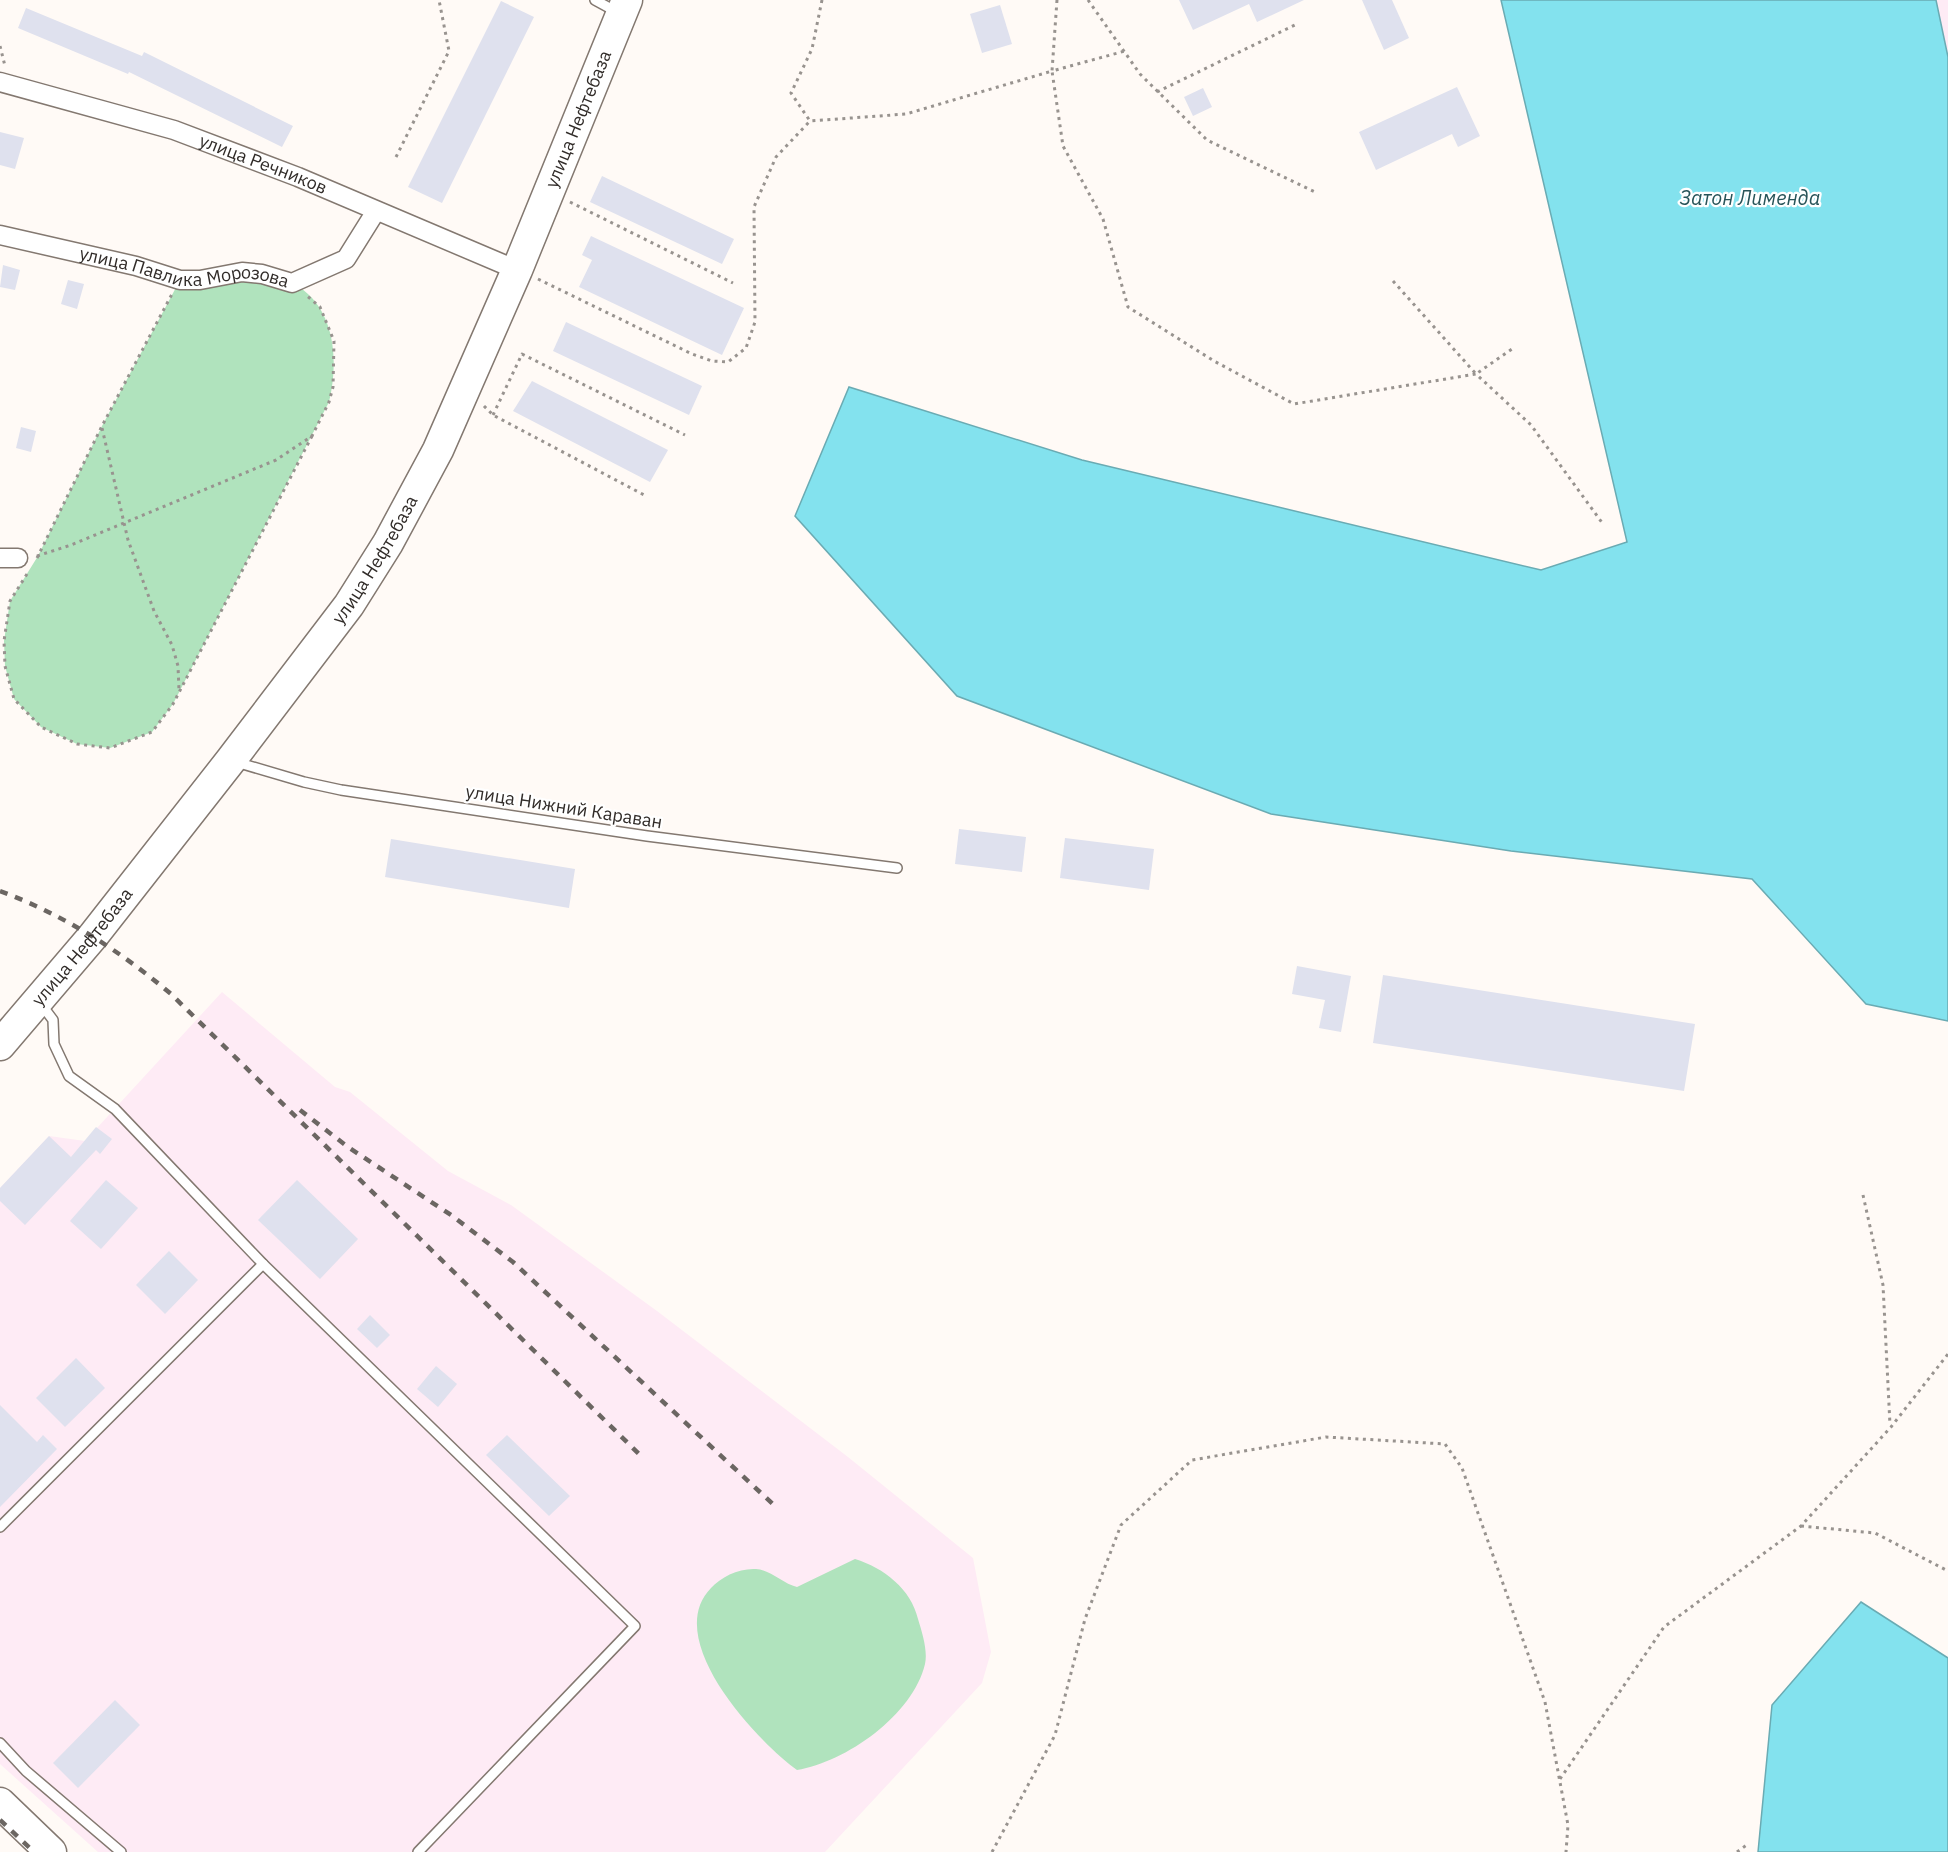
<svg xmlns="http://www.w3.org/2000/svg" width="1948" height="1852" font-family="'IBM Plex Sans',sans-serif">
	<rect width="100%" height="100%" fill="#fffaf6"/>
	<g fill="#feebf5">
		<polygon points="1936,0 1948,0 1948,57"/>
		<polygon points="222,992 335,1087 350,1092 448,1171 511,1205 657,1311 848,1457 973,1558 991,1652 982,1683 825,1852 98,1852 0,1764 0,1188 49,1136 85,1141"/>
	</g>
	<g fill="#b0e3bd">
		<path d="M242,272C257,275 279,276 292,283C336,305 339,361 329,402L173,704L152,732L110,748L77,744L41,727L14,699L5,666L4,641L10,601L38,556L102,426L180,280Z"/>
		<path d="M855,1559C884,1568 911,1589 918,1619C922,1632 928,1651 925,1664C913,1715 846,1762 797,1770C757,1741 661,1639 711,1588C721,1577 739,1568 756,1569C771,1570 783,1584 797,1587Z"/>
	</g>
	<g fill="#83e2ee" stroke="#6aabb3" stroke-width="1.5">
		<polygon points="1501,0 1936,0 1948,57 1948,1021 1866,1004 1752,879 1511,851 1271,814 957,696 795,516 849,387 1082,460 1541,570 1627,542"/>
		<polygon points="1861,1602 1948,1658 1948,1852 1758,1852 1772,1705"/>
	</g>
	<g fill="#dfe1ee">
		<polygon points="1179,0 1304,0 1257,22 1249,4 1193,30"/>
		<polygon points="1362,0 1392,0 1409,38 1384,50"/>
		<polygon points="501,1 534,17 442,203 408,187"/>
		<polygon points="1000,5 1012,44 982,53 970,14"/>
		<polygon points="26,8 142,56 144,52 293,126 282,147 129,72 128,74 18,28"/>
		<polygon points="1457,87 1480,136 1458,147 1452,134 1376,170 1359,132"/>
		<polygon points="1203,88 1212,107 1193,116 1184,97"/>
		<polygon points="0,132 24,138 15,169 0,165"/>
		<polygon points="602,176 734,239 722,264 590,202"/>
		<polygon points="591,236 744,308 722,355 579,287 592,260 582,255"/>
		<polygon points="3,265 20,270 15,290 0,287"/>
		<polygon points="68,280 84,284 77,309 61,304"/>
		<polygon points="566,322 702,386 689,415 553,351"/>
		<polygon points="532,381 668,450 650,482 513,411"/>
		<polygon points="21,427 36,431 31,452 16,448"/>
		<polygon points="959,829 1026,837 1022,872 955,864"/>
		<polygon points="1065,838 1154,849 1149,890 1060,878"/>
		<polygon points="391,839 575,869 569,908 385,877"/>
		<polygon points="1297,966 1351,976 1341,1032 1319,1028 1325,1000 1292,994"/>
		<polygon points="1383,975 1695,1024 1684,1091 1373,1043"/>
		<polygon points="96,1127 112,1139 100,1154 96,1150 25,1225 0,1201 0,1188 49,1136 71,1157"/>
		<polygon points="106,1180 138,1208 101,1249 70,1221"/>
		<polygon points="297,1180 358,1239 320,1279 258,1220"/>
		<polygon points="169,1251 198,1280 165,1314 136,1285"/>
		<polygon points="370,1315 390,1335 377,1348 357,1329"/>
		<polygon points="76,1358 105,1388 65,1427 36,1398"/>
		<polygon points="436,1366 457,1384 438,1407 417,1389"/>
		<polygon points="0,1405 37,1442 43,1435 57,1449 0,1507"/>
		<polygon points="507,1435 570,1496 549,1516 486,1455"/>
		<polygon points="115,1700 140,1725 78,1788 53,1763"/>
	</g>
	<g fill="none" stroke-linecap="round" stroke-linejoin="round">
		<defs>
			<g id="service">
				<polyline points="595,0 617,12"/>
				<polyline points="236,762 304,782 341,790 647,836 897,868"/>
				<polyline points="41,1004 53,1020 54,1044 69,1076 115,1109 263,1264 635,1626 418,1852"/>
				<polyline points="0,1527 263,1264"/>
				<polyline points="0,1743 26,1771 121,1852"/>
			</g>
			<g id="minor">
				<path id="s1" d="M0,82L174,130L298,177L517,270"/>
				<path id="s2" d="M0,235L136,266L180,280H200L242,272L262,274L292,283L346,259L376,211"/>
				<polyline points="0,558 18,558"/>
			</g>
			<g id="primary">
				<path id="s3" d="M0,1045L93,936L231,760L349,605L388,543L438,450L517,270L627,0"/>
				<polyline points="0,1803 51,1852"/>
			</g>
		</defs>
		<use href="#service" stroke="#837870" stroke-width="12"/>
		<use href="#minor" stroke="#837870" stroke-width="21"/>
		<use href="#primary" stroke="#837870" stroke-width="33"/>
		<g stroke="#98938f" stroke-width="3" stroke-dasharray="3 4.5" stroke-linecap="butt">
			<polyline points="822,0 812,49 791,93 810,121 906,114 1052,71 1063,146 1103,219 1128,307 1214,361 1294,404 1476,374 1531,425 1603,524"/>
			<polyline points="1057,0 1052,71 1125,51"/>
			<polyline points="1088,0 1140,74 1207,140 1317,193"/>
			<polyline points="0,46 5,66"/>
			<polyline points="1157,92 1297,24"/>
			<polyline points="396,157 449,51 439,0"/>
			<polyline points="570,202 733,283"/>
			<polyline points="538,279 692,354 712,361 728,362 746,348 755,322 754,207 776,157 810,121"/>
			<polyline points="1393,281 1476,374 1512,349"/>
			<polyline points="484,406 493,415 646,496"/>
			<polyline points="493,415 522,354 685,435"/>
			<polyline points="102,428 128,540 154,611 172,645 178,666 179,690"/>
			<polyline points="37,556 71,545 276,460 312,436 329,402 333,387 334,341 320,307 306,295"/>
			<polyline points="37,558 102,426 172,294"/>
			<polyline points="27,574 10,601 4,641 5,666 14,699 41,727 77,744 110,748 152,732 173,704 312,436"/>
			<polyline points="1863,1195 1883,1285 1890,1425"/>
			<polyline points="1801,1526 1875,1533 1948,1571"/>
			<polyline points="1560,1779 1664,1627 1801,1526 1891,1427 1948,1354"/>
			<polyline points="992,1852 1055,1735 1085,1619 1121,1525 1192,1460 1326,1437 1445,1444 1462,1468 1545,1702 1568,1825 1566,1852"/>
			<polyline points="1737,1852 1748,1844"/>
		</g>
		<use href="#service" stroke="#fff" stroke-width="9"/>
		<use href="#minor" stroke="#fff" stroke-width="18"/>
		<use href="#primary" stroke="#fff" stroke-width="30"/>
		<g stroke="#6b6662" stroke-width="4.5" stroke-dasharray="8 8" stroke-linecap="butt">
			<path d="M0,891C64,915 119,950 171,994L639,1454"/>
			<polyline points="300,1110 348,1147 451,1215 513,1262 776,1507"/>
			<polyline points="0,1820 34,1852"/>
		</g>
	</g>
	<g text-anchor="middle" stroke-width="4.5" stroke-linejoin="round" paint-order="stroke">
		<g font-size="18" fill="#312c29" stroke="#fff">
			<text dy="6" stroke="none"><textPath href="#s3" startOffset="1100">улица Нефтебаза</textPath></text>
			<text dy="6" stroke="none"><textPath href="#s1" startOffset="276">улица Речников</textPath></text>
			<text dy="6" stroke="none"><textPath href="#s2" startOffset="189">улица Павлика Морозова</textPath></text>
			<text dy="6" stroke="none"><textPath href="#s3" startOffset="614">улица Нефтебаза</textPath></text>
			<text transform="translate(564 807) rotate(9)" y="6">улица Нижний Караван</text>
			<text dy="6" stroke="none"><textPath href="#s3" startOffset="128">улица Нефтебаза</textPath></text>
		</g>
		<g font-size="20" font-style="italic" fill="#285459" stroke="#fff">
			<text x="1750" y="205">Затон Лименда</text>
		</g>
	</g>
</svg>
